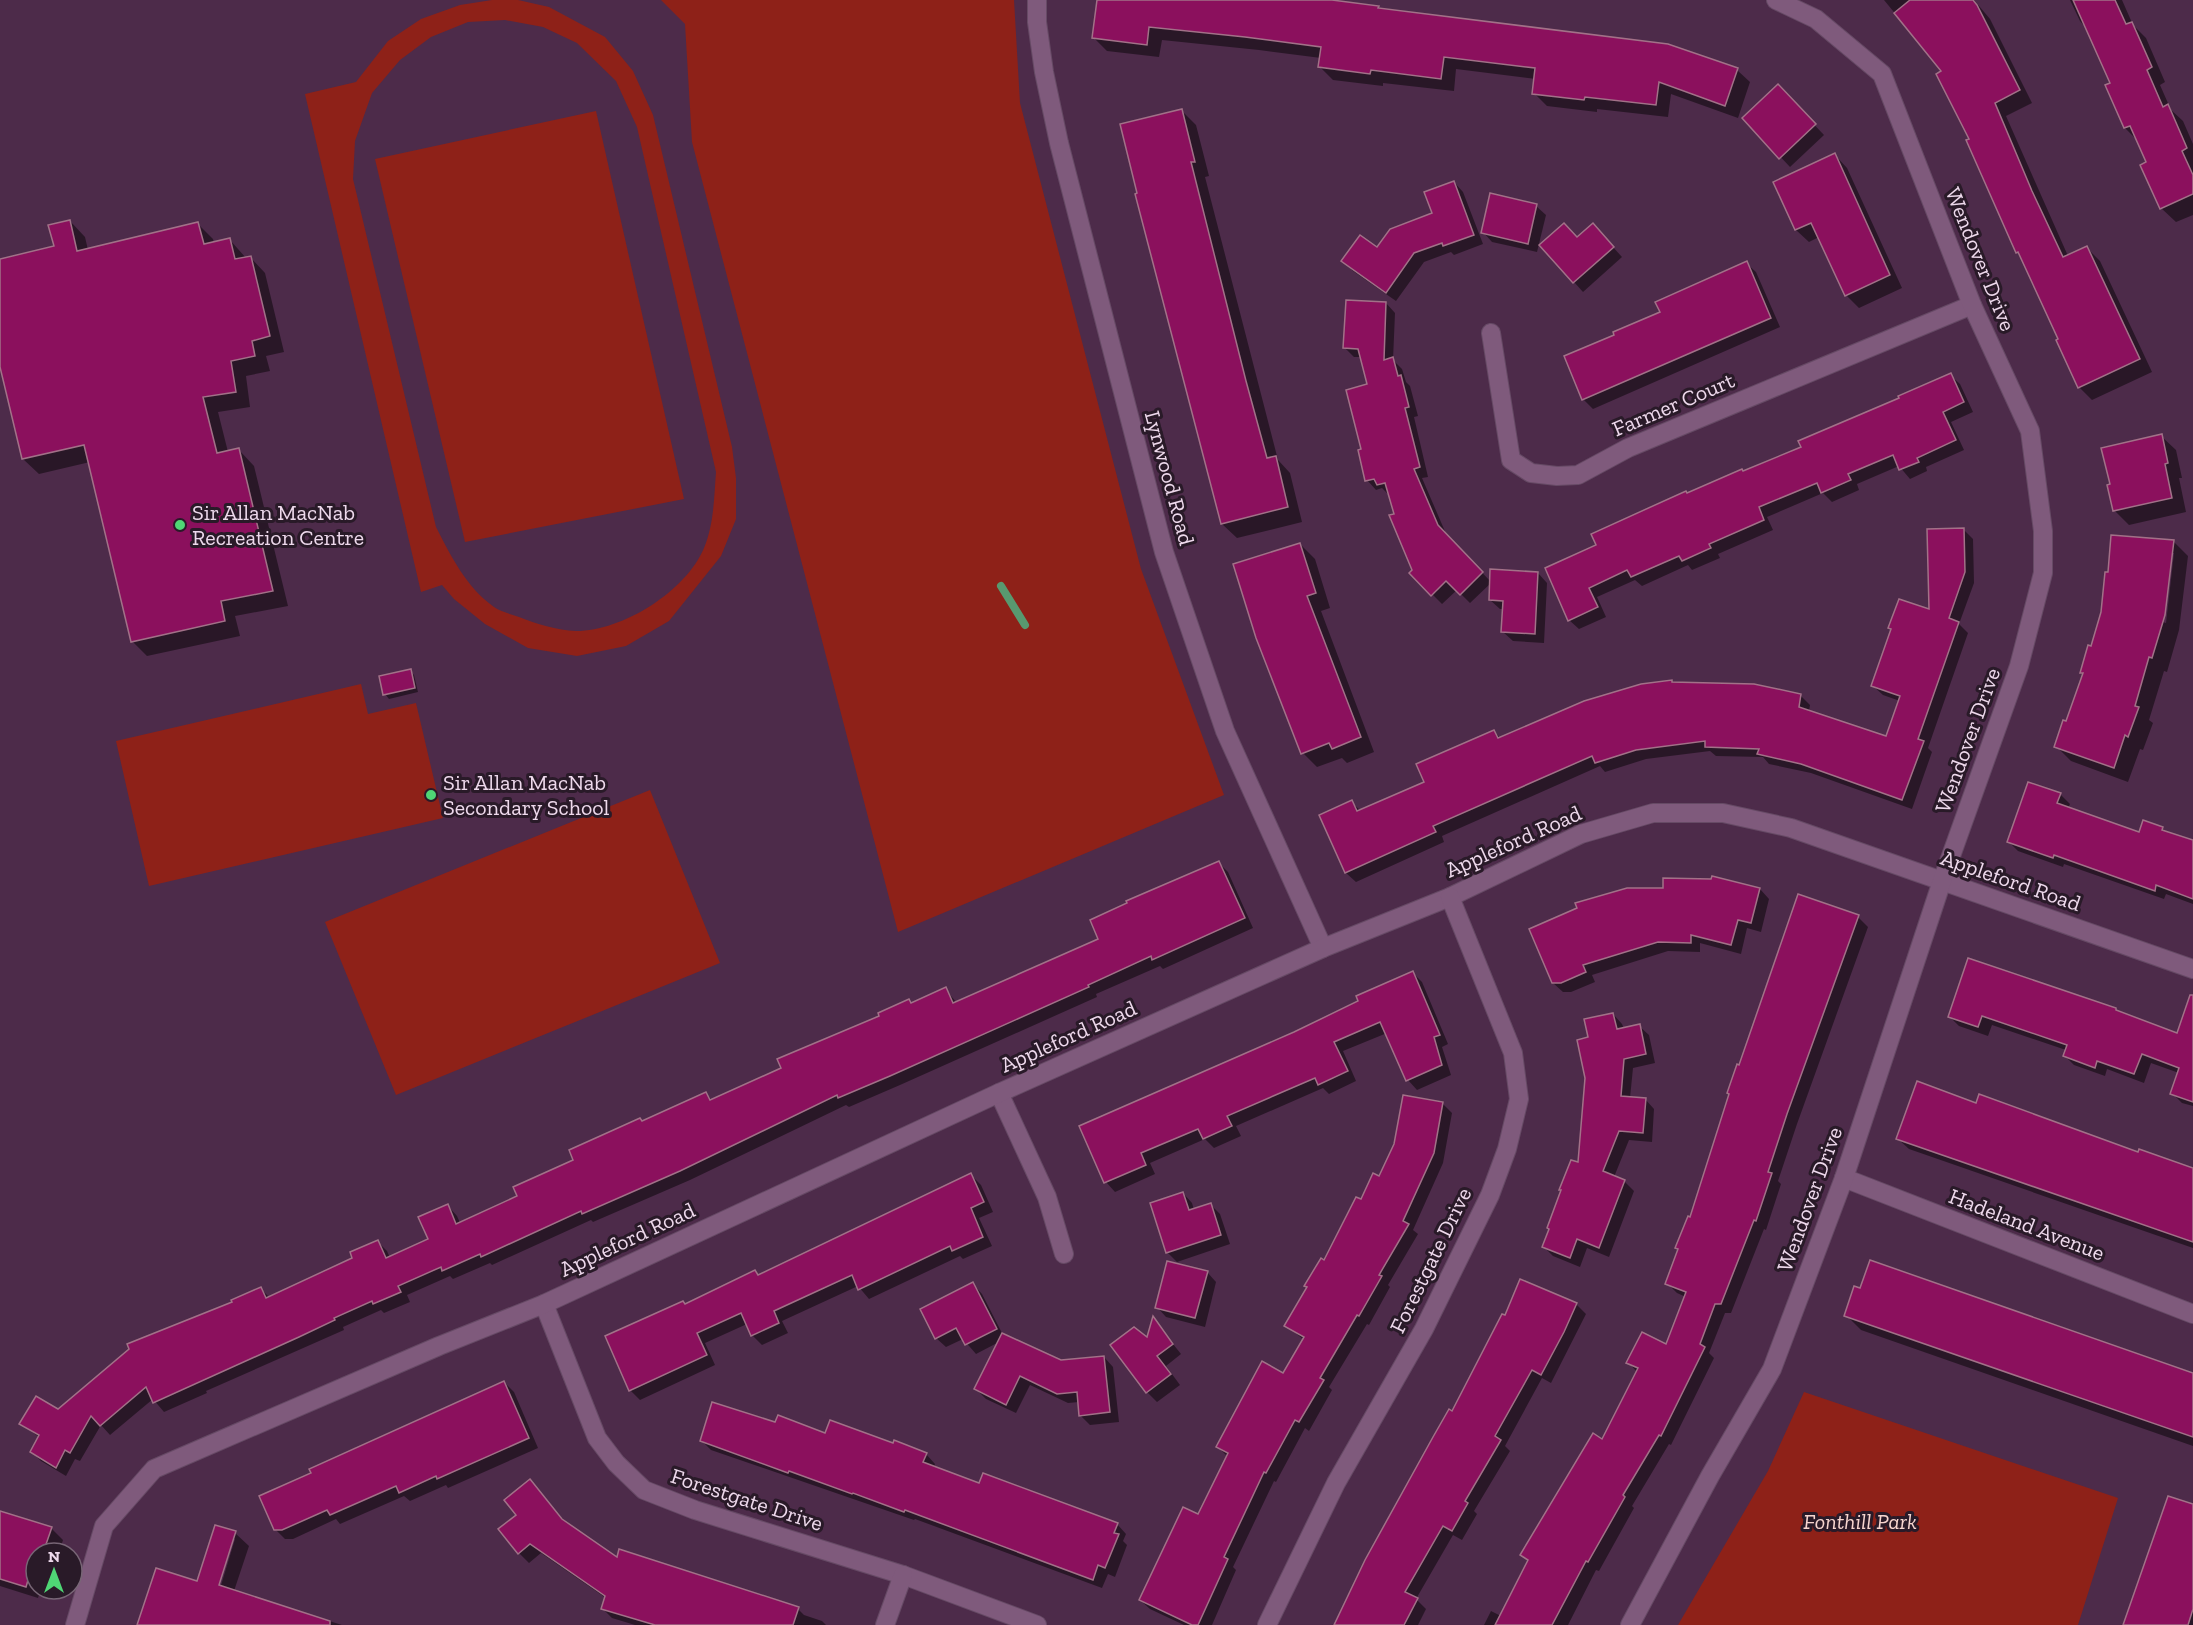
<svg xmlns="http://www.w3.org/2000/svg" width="2193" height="1625" font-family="'Zilla Slab',serif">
	<rect width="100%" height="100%" fill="#4d2b4a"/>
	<g fill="#8e2118" fill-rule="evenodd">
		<path d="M492,0H518L549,7L605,37L633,71L653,115L732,447L736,478V519L721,556L669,621L626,646L577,656L528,648L485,624L454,599L442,585L421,592L305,94L356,82L388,41L421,19L460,5ZM505,20L543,27L577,43L616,81L637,127L716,472C714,498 714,524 704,548C686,591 623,631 576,631C557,630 536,624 519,617C511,614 501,612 494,607C466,587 451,556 436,527L353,179L355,141L372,93L400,60L431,37L468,22Z"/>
		<polygon points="661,0 1014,0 1020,103 1141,569 1224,795 898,932 692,142 685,24"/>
		<polygon points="596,111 684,499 465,542 375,159"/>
		<polygon points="361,684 368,714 416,703 443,818 149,886 116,741"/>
		<polygon points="650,790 720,963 396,1095 325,922"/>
		<polygon points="1804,1392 2118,1498 2078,1625 1678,1625 1768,1471"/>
	</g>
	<g fill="#0007" fill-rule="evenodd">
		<polygon points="1098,0 1325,0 1378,7 1381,10 1667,45 1737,70 1750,82 1738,118 1671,94 1668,117 1597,109 1597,112 1547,106 1534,93 1536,79 1456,69 1454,91 1383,83 1383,86 1333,80 1320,67 1321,58 1259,50 1162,40 1159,57 1107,51 1094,38"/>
		<polygon points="1884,0 1974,0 1990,19 2032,103 2006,116 2068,256 2087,248 2100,261 2152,372 2092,400 2079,387 2060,340 2022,256 2017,252 1943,72"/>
		<polygon points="2070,0 2122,0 2133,25 2146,38 2165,82 2160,85 2171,110 2183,121 2193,144 2193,215 2176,222 2161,208 2148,163 2137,140 2125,128 2112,83 2087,29 2080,21"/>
		<polygon points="1787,96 1824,135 1790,167 1744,118"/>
		<polygon points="1181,110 1196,125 1209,176 1205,177 1278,460 1290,473 1302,522 1237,538 1222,524"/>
		<polygon points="1835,155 1847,168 1902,288 1859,308 1846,295 1819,237 1809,242 1796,230 1775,182"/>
		<polygon points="1454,182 1463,192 1483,244 1454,255 1451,252 1424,262 1396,301 1353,271 1343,261 1377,250 1434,214"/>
		<polygon points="1536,206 1546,215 1537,252 1492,242 1483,232"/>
		<polygon points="70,221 85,237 88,250 198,224 213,239 214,244 230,240 246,258 250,257 265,273 284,352 266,356 270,371 246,376 250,407 218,412 228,452 239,450 254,466 288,606 235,616 240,636 147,656 132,641 90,462 39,474 23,459 0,360 0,260 55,247"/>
		<polygon points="1602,235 1622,257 1583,292 1574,282 1578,239"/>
		<polygon points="1746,263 1756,272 1780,327 1593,409 1584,400 1566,357 1616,336 1662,313"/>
		<polygon points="1386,303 1395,313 1393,360 1402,369 1406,382 1410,386 1418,416 1414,417 1428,477 1422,478 1447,536 1491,582 1538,573 1547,583 1544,643 1513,641 1503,632 1504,609 1500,609 1490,600 1491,583 1470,603 1457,590 1442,604 1411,573 1414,570 1390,493 1388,494 1382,488 1376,490 1367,480 1363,451 1369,385 1362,357 1354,357 1345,348"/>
		<polygon points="1950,375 1960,384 1973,412 1951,422 1964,450 1926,467 1927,471 1910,479 1899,466 1857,484 1859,490 1832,502 1823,493 1767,517 1773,530 1718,554 1720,558 1692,570 1688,565 1642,586 1635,580 1597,597 1606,617 1579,629 1569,620 1598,546 1687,494 1803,448"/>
		<polygon points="2161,436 2176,450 2182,478 2179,478 2186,512 2129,525 2114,510"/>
		<polygon points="1963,529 1973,539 1974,583 1959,624 1968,633 1928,748 1932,752 1912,809 1811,773 1769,764 1763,757 1716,756 1710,751 1646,759 1605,772 1600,766 1442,836 1444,842 1356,882 1346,873 1321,815 1351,802 1361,811 1426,783 1494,731 1501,739 1800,695 1810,705 1809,711 1887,738 1900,701 1883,695 1873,686 1930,612"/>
		<path d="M2173,541L2188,556L2179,630L2167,672L2164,671L2149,720L2153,723L2143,750L2140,749L2128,782L2071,761L2056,746L2067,723L2084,674L2082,672L2092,648ZM2171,553H2174L2166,623L2163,622Z"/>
		<polygon points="1300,544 1315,559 1330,608 1321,611 1374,752 1347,763 1342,758 1317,767 1303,753"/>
		<polygon points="410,671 414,675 418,692 389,699 385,694"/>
		<polygon points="2060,794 2070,804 2068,808 2140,834 2162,828 2166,833 2193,842 2193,904 2166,894 2164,899 2064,864 2063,867 2018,851 2009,842"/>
		<polygon points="1219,863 1228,872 1253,928 1163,969 1160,966 1096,994 1097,997 900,1085 849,1107 846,1105 690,1180 593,1222 591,1220 492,1265 490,1263 453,1279 450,1276 407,1295 410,1302 384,1313 381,1310 343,1327 344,1330 206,1391 207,1393 164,1412 153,1399 110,1435 101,1425 80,1461 75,1459 66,1476 41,1461 32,1452 40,1438 21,1423 58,1411 234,1303 261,1289 270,1298 354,1259 378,1242 387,1251 390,1258 430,1240 448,1206 457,1216 460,1223 519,1196 642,1122 706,1094 712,1100 783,1069 909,1000 912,1004 945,989 957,1003 1100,940"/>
		<polygon points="1760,889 1769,899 1761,932 1747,928 1741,954 1700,943 1700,952 1668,951 1592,975 1595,982 1571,992 1563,992 1553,983 1664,890"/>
		<polygon points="1858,917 1868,927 1797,1124 1778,1181 1781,1184 1766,1230 1764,1229 1731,1313 1725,1313 1709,1353 1714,1358 1671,1445 1669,1444 1632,1506 1634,1508 1599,1571 1596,1570 1568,1625 1484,1625 1491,1611 1501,1616 1529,1562 1522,1555 1603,1441 1637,1372 1628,1362 1667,1346 1686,1297 1677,1293 1667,1283 1691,1219 1740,1067"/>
		<polygon points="1413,973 1422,982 1448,1044 1442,1047 1451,1075 1417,1090 1408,1080 1387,1033 1343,1051 1356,1081 1329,1094 1323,1088 1236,1126 1241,1136 1214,1148 1205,1139 1150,1163 1155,1174 1115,1192 1106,1182 1081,1127 1294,1033 1360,1002"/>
		<polygon points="2118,1012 2177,1035 2193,1037 2193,1106 2182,1103 2172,1093 2179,1073 2151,1063 2144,1083 2107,1069 2105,1076 2074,1065 2064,1055 2066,1050 1992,1025 1988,1036 1959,1026 1949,1016"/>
		<polygon points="1613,1014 1622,1024 1624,1029 1639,1026 1649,1035 1655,1063 1633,1068 1630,1098 1645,1099 1654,1109 1652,1142 1629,1140 1614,1177 1624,1181 1634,1191 1609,1257 1587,1248 1580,1267 1553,1256 1544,1247 1580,1164 1589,1038"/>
		<polygon points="1404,1097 1443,1104 1452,1113 1443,1163 1413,1230 1418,1234 1388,1285 1390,1287 1369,1325 1367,1324 1329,1387 1332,1390 1309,1431 1305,1428 1276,1482 1274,1481 1233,1567 1236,1570 1212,1625 1184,1625 1150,1609 1140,1600 1199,1516 1228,1457 1218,1447 1283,1375 1304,1340 1286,1325 1362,1201 1380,1178 1395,1144"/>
		<polygon points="1977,1105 2193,1170 2193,1248 1909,1149 1898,1139"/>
		<polygon points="971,1175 981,1185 993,1212 979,1218 992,1246 963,1259 960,1256 869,1299 858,1286 782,1321 788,1333 762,1345 752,1335 747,1324 705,1343 715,1365 640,1400 630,1390 686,1305 755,1272 759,1276"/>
		<polygon points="1183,1193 1192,1203 1194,1210 1211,1205 1220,1214 1230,1244 1177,1262 1167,1252"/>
		<polygon points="1207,1272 1216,1282 1205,1327 1166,1317 1157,1307"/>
		<polygon points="973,1284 982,1294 1003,1335 1061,1362 1104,1357 1113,1367 1119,1422 1090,1425 1080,1415 1079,1402 1068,1403 1030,1385 1016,1413 986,1399 976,1389 999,1342 976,1354 963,1339 946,1347 936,1338"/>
		<polygon points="1576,1304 1586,1314 1551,1383 1542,1378 1505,1446 1510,1451 1474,1511 1477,1514 1462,1540 1453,1535 1416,1599 1426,1609 1418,1625 1336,1625 1452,1413"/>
		<polygon points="1846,1315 2193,1374 2193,1446 1861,1330"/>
		<polygon points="1153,1319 1181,1354 1166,1366 1180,1385 1157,1402 1147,1392 1112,1345 1148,1340"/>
		<polygon points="504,1382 514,1392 538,1448 448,1488 446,1485 410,1501 404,1496 340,1524 336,1519 293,1539 285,1539 275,1529 313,1474"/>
		<polygon points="776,1424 826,1435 894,1445 926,1454 935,1464 934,1468 980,1485 1117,1524 1126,1534 1123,1541 1127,1545 1115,1577 1108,1574 1102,1588 915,1519 914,1520 711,1450 701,1440"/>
		<polygon points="530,1481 566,1523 618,1559 798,1609 804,1615 822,1621 826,1625 635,1625 612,1618 603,1609 606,1598 541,1553 529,1563 519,1553 519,1515"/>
		<polygon points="2193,1505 2193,1625 2125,1625"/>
		<polygon points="0,1512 51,1528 63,1540 59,1553 36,1553 36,1589 41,1589 38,1598 0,1586"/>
		<path d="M235,1533L249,1546L234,1591L342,1625H141L198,1583ZM232,1539H235L219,1592H216Z"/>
	</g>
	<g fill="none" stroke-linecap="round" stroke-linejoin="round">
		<polyline stroke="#58996f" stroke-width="8" points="1001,586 1025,625"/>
	</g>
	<g fill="#8b105d" stroke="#a27188" stroke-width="1.5">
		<polygon points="1097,0 1332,0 1379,6 1378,8 1668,44 1738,68 1725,106 1659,82 1656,105 1585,97 1584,100 1532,94 1535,68 1444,57 1441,79 1371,70 1370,74 1318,67 1321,47 1245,37 1149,27 1147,45 1092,38"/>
		<polygon points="1910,0 1973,0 1977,5 2020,90 1995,103 2032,191 2063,257 2087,246 2140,359 2078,388 2056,340 2058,339 2018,252 2016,253 1966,140 1969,139 1936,74 1941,71 1894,13"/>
		<polygon points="2073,0 2115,0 2126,24 2132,22 2152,67 2147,70 2163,107 2168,104 2187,148 2182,151 2193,175 2193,194 2160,209 2140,165 2146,162 2130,126 2124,128 2105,85 2110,83"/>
		<polygon points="1778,84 1816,124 1779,159 1742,118"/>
		<polygon points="1182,109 1195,162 1191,162 1246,381 1267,458 1276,456 1288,507 1221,524 1135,194 1137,193 1120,124"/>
		<polygon points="1835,153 1890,275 1845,296 1811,223 1795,230 1773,182"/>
		<polygon points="1454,181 1474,235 1443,246 1442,243 1414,253 1386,293 1341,261 1360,235 1377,247 1390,229 1432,213 1424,192"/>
		<polygon points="1490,193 1537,204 1528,244 1481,233"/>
		<polygon points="70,220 77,251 198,222 204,244 230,238 235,259 251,256 270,336 252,341 255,356 231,361 236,392 203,397 217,453 239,448 273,591 221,601 225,621 131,642 84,445 22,459 0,367 0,259 54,246 48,225"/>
		<polygon points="1564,223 1577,237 1593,223 1614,247 1573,283 1539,245"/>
		<polygon points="1747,261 1771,318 1582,400 1564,356 1614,335 1613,332 1660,312 1655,302"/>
		<polygon points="1346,300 1386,302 1384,360 1393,357 1398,376 1401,375 1409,407 1405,408 1420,467 1414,469 1438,525 1483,572 1460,595 1446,581 1431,596 1409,573 1412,570 1389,515 1394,514 1385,483 1377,485 1374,479 1365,481 1358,450 1361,449 1346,390 1367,384 1358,349 1343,348"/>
		<polygon points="1951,373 1964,402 1943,412 1956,440 1917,458 1919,462 1899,470 1893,455 1848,474 1851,480 1821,493 1817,483 1759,507 1764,520 1709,544 1711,548 1682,561 1679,556 1631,577 1627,570 1589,588 1598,607 1568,621 1545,568 1596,545 1591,534 1686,491 1687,493 1742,469 1743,471 1801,447 1798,441 1899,398 1898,396"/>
		<polygon points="2162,434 2168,463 2165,464 2172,498 2113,511 2107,485 2110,484 2101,448"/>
		<polygon points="1964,528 1965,572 1949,618 1959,622 1918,739 1924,741 1902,800 1801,764 1757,754 1759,749 1705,747 1705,741 1636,750 1595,763 1592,756 1433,826 1436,832 1345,873 1319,815 1352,800 1357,811 1424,782 1416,764 1494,730 1498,738 1584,701 1641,684 1672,680 1672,682 1754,684 1801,694 1799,707 1886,736 1900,696 1871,686 1891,629 1888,628 1899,599 1929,609 1927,529"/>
		<polygon points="2111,535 2174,540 2165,615 2152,658 2149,657 2135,706 2139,707 2128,737 2125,735 2114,768 2054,747 2063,720 2066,721 2083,673 2080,673 2088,645 2091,646 2101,612 2105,572 2108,572"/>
		<polygon points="1300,543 1316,593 1307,596 1361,737 1332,749 1329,743 1301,754 1256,638 1233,564"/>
		<polygon points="1490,569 1538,572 1535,634 1501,632 1503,601 1489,600"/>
		<polygon points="411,669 415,688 383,695 379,676"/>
		<polygon points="2028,782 2061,793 2057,803 2139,832 2143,820 2163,827 2162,830 2193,840 2193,899 2156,885 2155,891 2054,855 2053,858 2007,842"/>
		<polygon points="1219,861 1245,918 1152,960 1151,956 1088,985 1089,987 890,1076 838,1098 837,1095 680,1171 582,1214 581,1211 481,1257 480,1254 442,1271 441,1267 398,1286 401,1292 373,1304 372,1301 334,1318 335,1320 299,1337 153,1403 146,1387 100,1426 91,1416 70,1453 65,1450 56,1468 30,1452 39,1435 19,1424 36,1396 58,1409 129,1349 127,1344 232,1302 231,1300 261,1287 266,1298 352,1258 350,1252 378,1240 386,1258 428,1239 418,1217 448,1204 456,1224 517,1196 513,1187 573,1160 569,1150 609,1132 640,1118 642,1121 706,1092 710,1100 781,1068 777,1059 879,1016 878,1013 909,999 911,1003 946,987 953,1003 1098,939 1090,920 1127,903 1126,901"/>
		<polygon points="1712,876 1760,888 1751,923 1738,920 1731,945 1691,935 1691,943 1658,942 1583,965 1586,972 1561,983 1552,983 1529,929 1577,908 1575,903 1627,888 1663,888 1663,878 1711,879"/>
		<polygon points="1798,894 1859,915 1787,1114 1768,1172 1772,1173 1756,1221 1754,1220 1721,1304 1715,1304 1700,1344 1705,1347 1661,1436 1659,1435 1623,1495 1625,1497 1588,1562 1586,1561 1552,1625 1495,1625 1528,1560 1520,1555 1593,1433 1602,1439 1638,1368 1626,1363 1642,1332 1666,1344 1686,1292 1665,1284 1678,1249 1675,1248 1688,1216 1690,1217 1729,1094 1727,1093 1737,1064 1739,1065"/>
		<polygon points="1968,958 2116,1008 2116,1010 2177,1033 2190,995 2193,995 2193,1102 2170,1094 2179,1068 2142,1054 2134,1074 2097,1061 2095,1068 2063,1056 2067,1045 1982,1016 1978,1027 1948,1017"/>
		<polygon points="1413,971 1440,1035 1434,1037 1442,1065 1406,1081 1380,1022 1334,1042 1348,1071 1318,1085 1315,1078 1227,1116 1232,1126 1203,1139 1198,1129 1141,1153 1146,1165 1104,1183 1079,1126 1294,1032 1358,1001 1356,996"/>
		<polygon points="1613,1013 1617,1029 1640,1024 1646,1054 1624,1059 1621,1096 1646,1098 1643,1133 1619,1131 1603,1171 1625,1180 1599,1248 1577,1239 1570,1258 1542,1247 1549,1229 1547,1228 1561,1190 1559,1190 1571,1160 1578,1162 1585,1078 1577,1040 1588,1037 1584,1019"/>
		<polygon points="1917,1081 1976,1103 1979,1094 2138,1152 2139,1149 2193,1168 2193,1242 1896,1139"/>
		<polygon points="1403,1095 1443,1102 1434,1153 1403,1221 1409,1224 1379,1275 1382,1276 1359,1316 1357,1315 1320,1378 1324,1380 1299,1422 1295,1420 1266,1473 1264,1472 1224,1557 1228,1559 1198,1625 1192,1625 1139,1600 1183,1507 1198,1514 1228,1453 1216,1447 1262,1361 1283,1373 1304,1337 1284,1326 1307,1287 1304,1286 1321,1258 1324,1260 1356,1197 1361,1199 1373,1173 1379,1176 1394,1144"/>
		<polygon points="971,1173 984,1202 971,1208 983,1237 952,1251 950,1246 858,1290 852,1275 774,1311 779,1323 751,1336 741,1313 697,1333 707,1355 629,1391 605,1336 683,1301 685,1304 755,1270 758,1275"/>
		<polygon points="1183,1192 1189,1210 1211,1203 1221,1235 1166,1253 1150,1203"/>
		<polygon points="1870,1260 2193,1373 2193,1437 1844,1316 1854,1286 1860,1288"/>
		<polygon points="1167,1261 1208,1271 1195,1318 1155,1308"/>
		<polygon points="1520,1279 1577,1303 1564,1332 1541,1375 1532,1370 1495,1436 1501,1440 1465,1501 1468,1503 1452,1531 1443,1526 1405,1592 1418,1598 1404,1625 1334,1625 1365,1560 1433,1437 1449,1409 1452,1411 1502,1314 1505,1315"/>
		<polygon points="973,1282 997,1329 965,1345 956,1328 935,1339 920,1309"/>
		<polygon points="1153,1316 1173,1344 1157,1356 1171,1374 1146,1393 1110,1345 1134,1327 1147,1337"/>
		<polygon points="1002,1333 1061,1360 1104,1356 1110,1412 1079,1416 1077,1392 1057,1394 1020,1376 1006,1405 974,1389"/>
		<polygon points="504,1381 529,1438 437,1479 436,1476 399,1493 396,1486 330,1515 327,1510 282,1530 274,1530 259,1496 311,1473 309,1469"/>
		<polygon points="712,1402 775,1422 778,1415 825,1433 830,1420 893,1443 894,1440 927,1453 923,1462 979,1483 983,1473 1118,1523 1114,1533 1119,1534 1105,1568 1098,1565 1093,1580 905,1510 904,1512 853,1493 852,1494 789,1471 788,1473 700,1441"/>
		<polygon points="530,1479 562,1519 617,1557 619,1549 799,1607 793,1625 655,1625 601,1609 605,1596 530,1544 518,1554 498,1529 516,1515 504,1500"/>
		<polygon points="2168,1496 2193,1504 2193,1609 2188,1625 2123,1625"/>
		<polygon points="0,1511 52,1527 43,1553 36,1553 26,1587 0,1579"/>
		<polygon points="215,1525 236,1531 219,1585 330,1621 330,1625 137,1625 156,1568 197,1581"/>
	</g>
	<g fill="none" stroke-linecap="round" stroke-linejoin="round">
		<defs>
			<g id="street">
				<polyline points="1037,0 1037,22 1044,72 1059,143 1164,552 1225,731 1323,948"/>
				<polyline points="1491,333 1511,460 1531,473 1557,476 1578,475 1628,448 1972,305"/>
				<polyline points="999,1093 1047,1197 1064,1254"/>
				<polyline points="1844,1178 2193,1314"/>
				<polyline points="544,1304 597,1438 616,1463 644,1490 695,1510 903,1575 1037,1625"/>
				<polyline points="75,1625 104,1526 154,1469 439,1346 544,1304 999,1093 1323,948 1450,897 1581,834 1653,813 1723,813 1791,828 2193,969"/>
				<polyline points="885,1625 903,1575"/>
				<polyline points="1267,1625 1336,1483 1424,1329 1490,1195 1507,1149 1519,1099 1513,1053 1450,897"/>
				<polyline points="1630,1625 1710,1476 1772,1369 1844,1178 1942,881 2019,666 2043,573 2043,531 2030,431 1972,305 1882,74 1816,19 1776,0"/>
			</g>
		</defs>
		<use href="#street" stroke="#664a65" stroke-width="20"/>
		<use href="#street" stroke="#7f5a7c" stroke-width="18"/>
	</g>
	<g fill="#4fd675" stroke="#291a28" stroke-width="2">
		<circle cx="180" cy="525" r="6"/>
		<circle cx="431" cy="795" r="6"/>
	</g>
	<g text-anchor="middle" stroke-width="6" stroke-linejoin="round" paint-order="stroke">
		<g font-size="22" fill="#eed9ec" stroke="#291a28">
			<text transform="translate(1981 259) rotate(68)" y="8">Wendover Drive</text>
			<text transform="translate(1673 404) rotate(-23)" y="8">Farmer Court</text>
			<text transform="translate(1170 478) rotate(75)" y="8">Lynwood Road</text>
			<text transform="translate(1967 740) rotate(-70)" y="8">Wendover Drive</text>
			<text transform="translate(1513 841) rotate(-24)" y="8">Appleford Road</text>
			<text transform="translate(2011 880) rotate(19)" y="8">Appleford Road</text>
			<text transform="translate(1068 1036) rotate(-24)" y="8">Appleford Road</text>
			<text transform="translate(1809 1199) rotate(-70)" y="8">Wendover Drive</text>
			<text transform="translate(2027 1224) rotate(21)" y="8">Hadeland Avenue</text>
			<text transform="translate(627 1239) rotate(-25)" y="8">Appleford Road</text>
			<text transform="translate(1430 1260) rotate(-64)" y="8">Forestgate Drive</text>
			<text transform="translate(747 1499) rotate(18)" y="8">Forestgate Drive</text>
		</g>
		<g font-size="22" fill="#eed9ec" stroke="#291a28" text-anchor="start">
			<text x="192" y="520">Sir Allan MacNab<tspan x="192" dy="25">Recreation Centre</tspan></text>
			<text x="443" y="790">Sir Allan MacNab<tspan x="443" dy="25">Secondary School</tspan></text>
		</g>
		<g font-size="22" font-style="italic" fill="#f7d5cf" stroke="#291a28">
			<text x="1860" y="1529">Fonthill Park</text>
		</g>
	</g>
	<g transform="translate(54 1571)"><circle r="28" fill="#291a28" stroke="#786676" stroke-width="1.5"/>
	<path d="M0-4.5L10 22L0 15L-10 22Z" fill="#4fd675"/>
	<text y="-9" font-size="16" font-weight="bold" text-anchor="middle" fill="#eed9ec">N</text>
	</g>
</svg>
